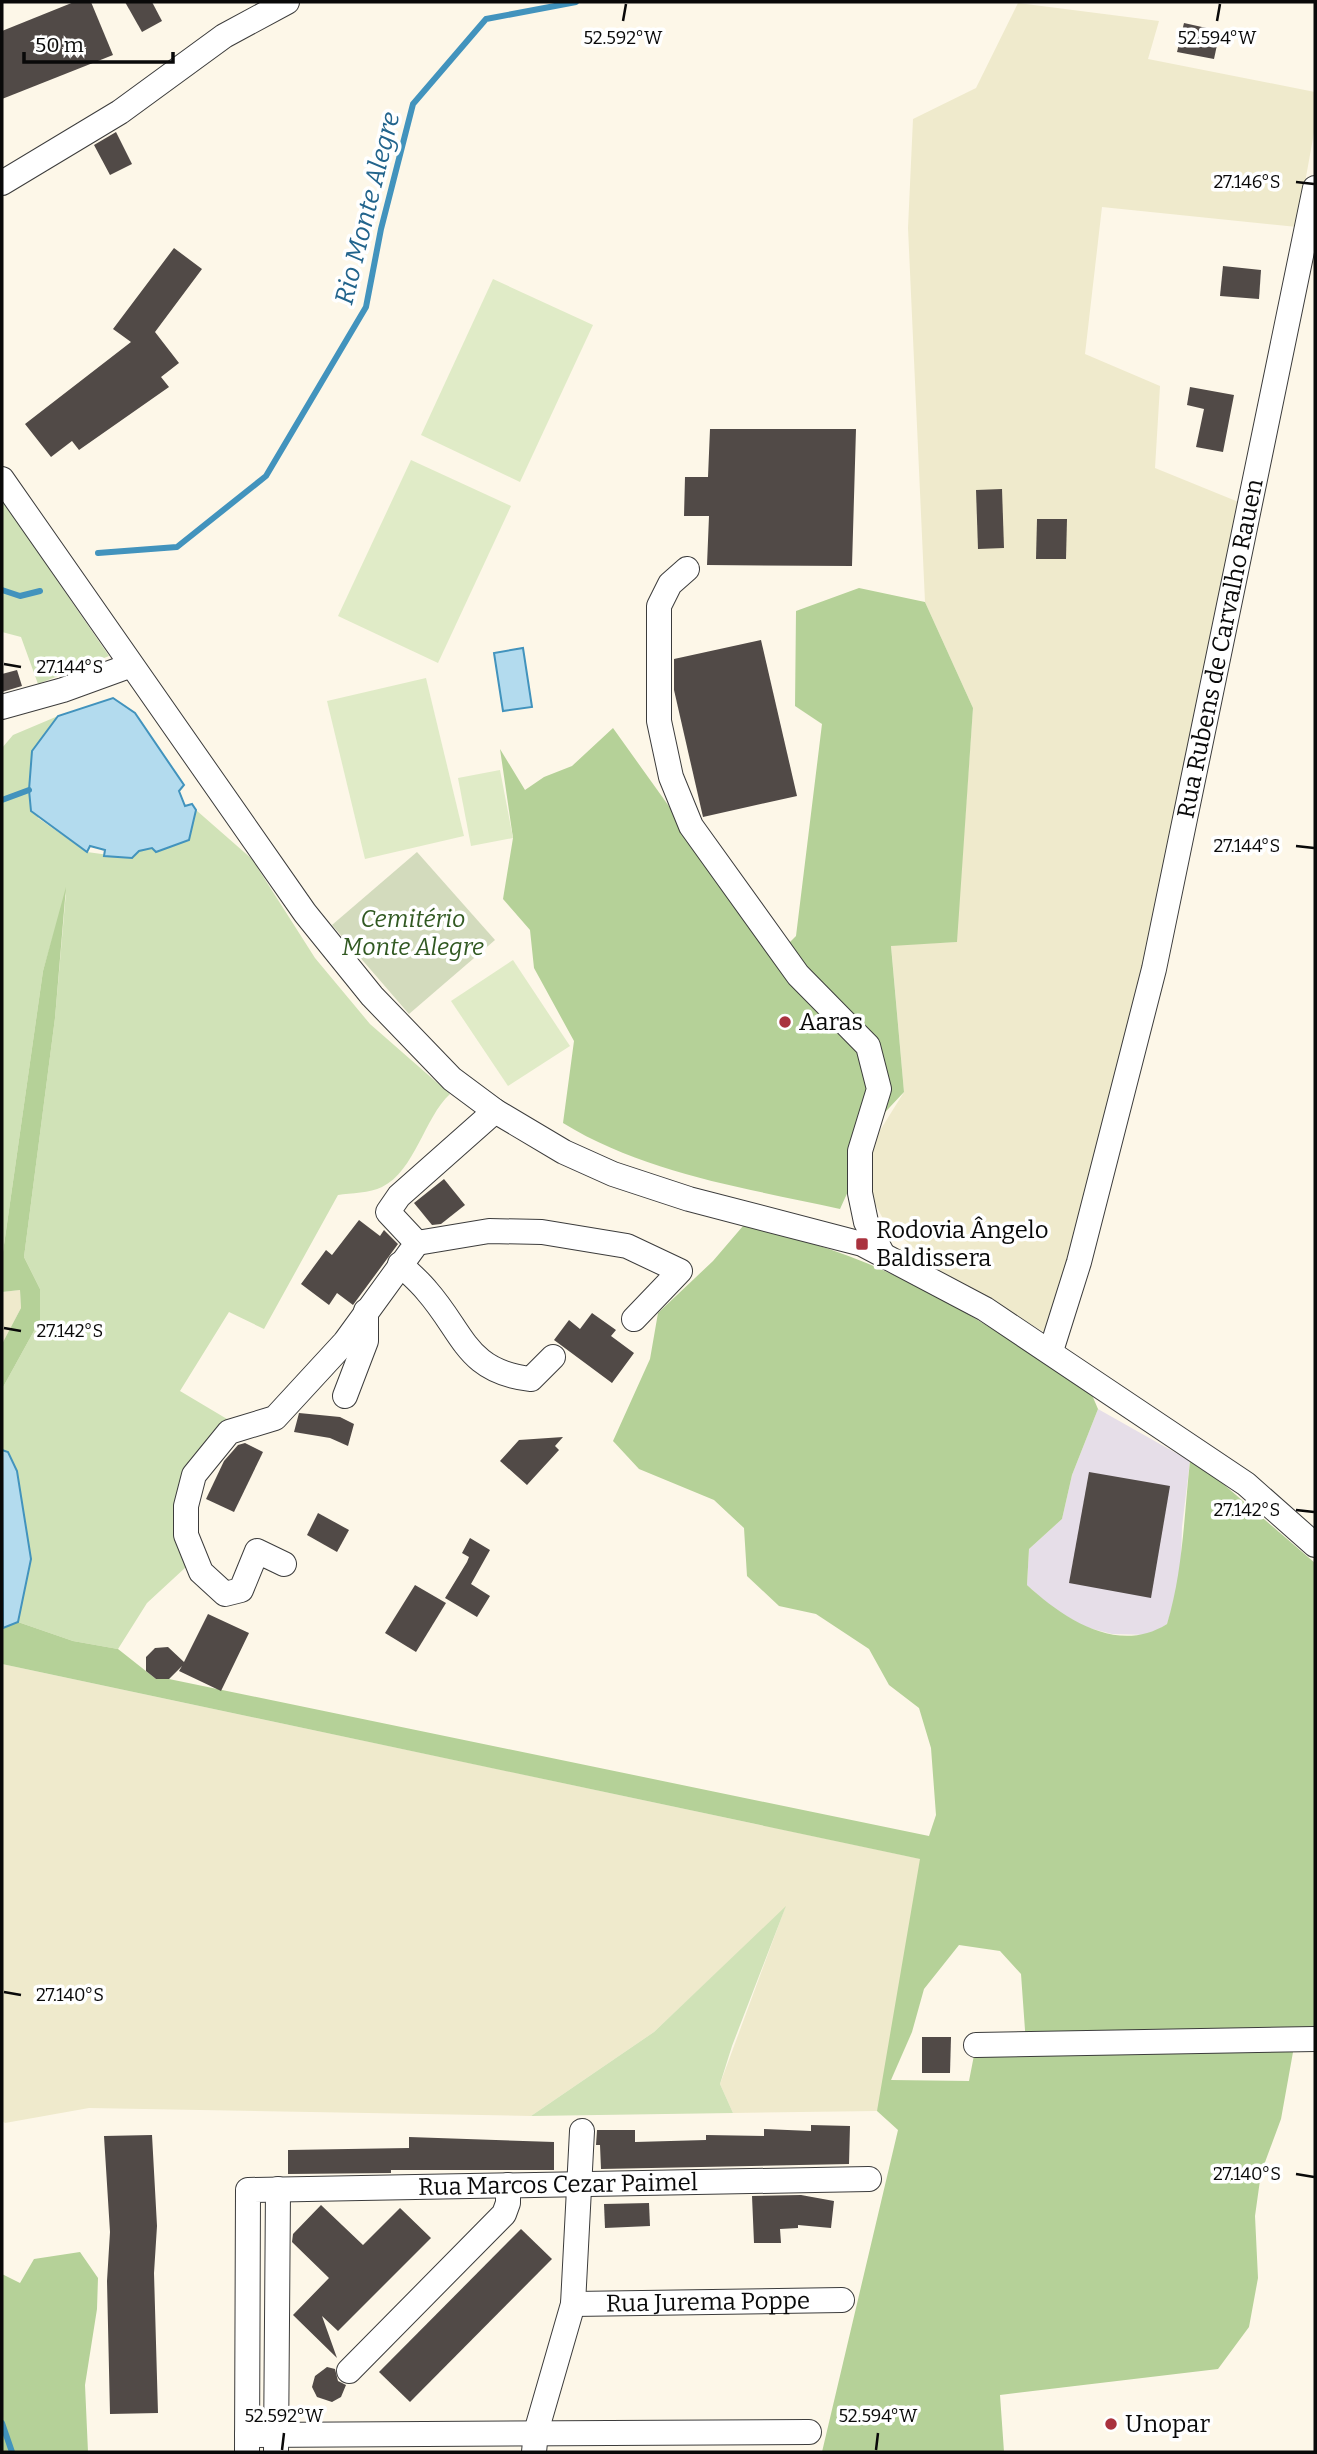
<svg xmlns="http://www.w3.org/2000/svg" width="1317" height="2454" font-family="Bitter,serif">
	<rect width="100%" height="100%" fill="#fdf7e8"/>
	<polygon fill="#e6dee8" points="1098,1409 1190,1461 1182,1527 1181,1564 1175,1599 1167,1624 1150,1635 1112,1634 1085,1627 1051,1607 1027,1585 1029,1549 1062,1519 1072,1475"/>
	<g fill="#efeacc">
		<polygon points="1018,3 1159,21 1148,59 1315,92 1315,127 1297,227 1102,207 1085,354 1160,386 1155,468 1241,503 1147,962 1075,1252 1044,1332 943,1273 886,1224 869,1193 864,1156 904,1092 891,945 956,942 973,708 925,602 908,228 913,119 976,88"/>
		<polygon points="20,1290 21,1308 2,1344 2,1292"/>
		<polygon points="2,1664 921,1859 891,2080 877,2111 733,2113 720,2084 785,1908 654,2032 531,2116 89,2108 5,2123 2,2121"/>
	</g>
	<g fill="#d0e2b7">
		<polygon points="2,500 109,656 38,684 21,637 2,632"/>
		<path d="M58,716L32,751L38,818L87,852L131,858L139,851L189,840L196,810L252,859L315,958L370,1024L450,1094C424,1118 415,1171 382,1187C370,1193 351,1193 338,1195L264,1329L229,1312L180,1391L227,1419L186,1470L177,1537L186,1567L147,1603L118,1649L73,1641L18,1622L31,1559L17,1471L8,1452L2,1450V1389L40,1320V1289L24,1257L55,1018L66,892L43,971L2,1259V748L13,735Z"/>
		<polygon points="786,1906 732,2046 720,2084 733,2113 531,2116 654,2032"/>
	</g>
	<g fill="#b5d198" fill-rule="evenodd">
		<path d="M859,588L925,602L973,708L957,942L891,946L904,1092L875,1123L864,1156L840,1209C746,1188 646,1174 563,1123L574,1041L534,968L530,930L503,899L513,838L500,749L525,790L544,777L572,766L613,728L776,956L796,936L822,724L795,706L796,611Z"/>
		<polygon points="66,887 55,1018 24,1257 40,1289 40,1320 2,1389 2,1344 21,1308 20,1290 2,1292 2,1259 43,971"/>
		<path d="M743,1226C766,1228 788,1236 810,1243C914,1274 1003,1334 1092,1395L1098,1409L1072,1475L1062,1519L1029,1549L1027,1585C1064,1619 1118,1655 1167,1624C1183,1571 1184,1516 1190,1461L1207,1470L1315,1563V2039L1295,2041L1281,2119L1261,2173L1255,2216L1258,2278L1249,2327L1218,2369L1000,2395L1004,2452H822L898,2130L877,2111L920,1859L2,1664V1623L4,1628L18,1622L73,1641L118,1649L156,1679H169L929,1836L936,1815L931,1748L919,1708L889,1685L869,1649L816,1614L779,1606L747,1576L744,1528L714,1500L639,1469L613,1441L650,1359L658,1313L713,1261ZM959,1945L1000,1951L1021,1974L1026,2044L976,2045L969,2081L891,2080L912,2032L924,1989Z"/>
		<polygon points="80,2252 98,2278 97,2309 85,2385 88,2452 2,2452 2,2274 20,2283 34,2259"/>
	</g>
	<polygon fill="#d3dbbd" points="417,852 495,940 409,1014 332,925"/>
	<g fill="#e0ebc7">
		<polygon points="493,279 593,325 520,482 421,435"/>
		<polygon points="411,460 511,506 438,663 338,616"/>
		<polygon points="426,678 464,836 365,859 327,701"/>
		<polygon points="500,770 513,838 471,846 458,778"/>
		<polygon points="513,960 570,1046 508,1086 451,1001"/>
	</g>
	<g fill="#b3dbee" stroke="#4293bd" stroke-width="2">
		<polygon points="523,648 532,707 503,711 494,653"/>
		<polygon points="113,698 135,713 184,785 179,791 185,806 192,804 196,810 189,840 156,852 152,848 139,851 132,858 104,856 105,850 90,846 87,852 31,811 29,790 32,751 58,716"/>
		<polygon points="2,1450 8,1452 17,1471 31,1559 18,1622 3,1628"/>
	</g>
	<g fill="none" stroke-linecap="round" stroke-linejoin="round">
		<g stroke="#4293bd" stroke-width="6">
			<polyline points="98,553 177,547 266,476 366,307 381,229 413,104 486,19 576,2"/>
			<polyline points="2,590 20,596 40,591"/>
			<polyline points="2,800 29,790"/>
			<polyline points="2,2423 12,2452"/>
		</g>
	</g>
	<g fill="#514a47">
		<polygon points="74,2 91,2 113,55 2,99 2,31"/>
		<polygon points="125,2 152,2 162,21 142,32"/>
		<polygon points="1184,23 1220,31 1214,59 1177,52"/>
		<polygon points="116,132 132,164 110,175 94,145"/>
		<polygon points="174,248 202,269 155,332 179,363 161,377 169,387 79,450 72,441 51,457 25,424 131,342 113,329"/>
		<polygon points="1223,266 1261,270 1259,299 1220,296"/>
		<polygon points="1190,387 1234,395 1223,452 1196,447 1204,409 1187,405"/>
		<polygon points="710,429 856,429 852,566 707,565 709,516 684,516 685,477 708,477"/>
		<polygon points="1002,489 1004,548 978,549 976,490"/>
		<polygon points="1037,519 1067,519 1066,559 1036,559"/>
		<polygon points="761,640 797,796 703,817 674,690 674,659"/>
		<polygon points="17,670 22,686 2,692 2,674"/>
		<polygon points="444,1179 465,1205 441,1224 432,1225 414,1203"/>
		<polygon points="359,1220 380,1236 384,1230 398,1244 353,1305 337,1293 329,1305 301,1284 326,1250 332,1255"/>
		<polygon points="592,1313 616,1330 611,1336 634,1353 612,1383 554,1340 569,1320 580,1329"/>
		<polygon points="299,1413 340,1417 354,1424 348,1446 330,1438 294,1432"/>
		<polygon points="563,1437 555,1446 559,1450 527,1485 500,1461 519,1440"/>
		<polygon points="245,1443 263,1452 234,1512 206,1499 224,1461 238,1445"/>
		<polygon points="1089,1472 1170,1486 1151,1598 1069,1583"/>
		<polygon points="318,1513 349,1530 337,1552 307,1535"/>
		<polygon points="470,1538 490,1550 471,1584 490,1596 477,1617 445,1598 467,1562 469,1557 462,1553"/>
		<polygon points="415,1585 446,1603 416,1652 385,1633"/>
		<polygon points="208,1614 249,1633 221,1691 179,1671 182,1666 169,1679 156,1679 146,1671 146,1657 155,1648 168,1647 184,1662"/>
		<polygon points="922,2037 951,2037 950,2073 922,2073"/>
		<polygon points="811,2125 850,2126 849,2164 601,2169 600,2145 596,2145 597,2130 635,2130 635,2142 706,2140 706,2135 764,2136 764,2129 811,2131"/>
		<polygon points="152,2135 157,2226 154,2273 158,2413 110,2414 107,2281 110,2232 104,2136"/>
		<polygon points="409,2137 554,2142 554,2170 391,2170 391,2173 288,2174 288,2150 409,2148"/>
		<polygon points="801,2195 834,2201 831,2228 798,2225 798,2228 780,2229 781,2243 754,2243 752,2196"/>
		<polygon points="649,2203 650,2226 605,2228 604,2204"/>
		<polygon points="321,2205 363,2245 400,2208 431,2238 338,2331 322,2316 337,2358 293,2315 329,2278 292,2242 293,2234"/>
		<polygon points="521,2229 552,2259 410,2402 379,2372"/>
		<polygon points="327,2367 335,2369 338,2381 346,2385 341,2397 332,2402 317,2397 312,2387 315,2376"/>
	</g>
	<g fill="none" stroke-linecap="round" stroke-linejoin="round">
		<defs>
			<g id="minor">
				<polyline points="2,183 120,112 224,36 287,2"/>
				<polyline points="2,479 305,913 372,996 452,1079 495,1111 564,1152 613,1174 689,1199 862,1244 985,1309 1246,1484 1315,1545"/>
				<polyline points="687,569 670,584 659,606 659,721 671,777 691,826 798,975 868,1046 879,1089 860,1151 860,1193 866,1222 883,1255"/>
				<polyline points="2,707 63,690 129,666"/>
				<polyline points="417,1243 489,1231 542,1232 627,1246 680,1271 634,1319"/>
				<path d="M400,1264C409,1273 419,1281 427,1291C464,1333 466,1372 531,1379L553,1357"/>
				<path id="s1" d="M1051,1351L1079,1262L1154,969L1315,188"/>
				<polyline points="345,1396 366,1341 366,1311"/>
				<polyline points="284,1564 257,1551 241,1590 225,1594 201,1572 186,1535 186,1506 194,1475 229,1432 275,1418 345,1342 417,1243 388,1212 399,1196 495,1111"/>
				<polyline points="976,2045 1315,2039"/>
				<path id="s2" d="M573,2304L842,2300"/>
				<polyline points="349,2371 504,2214 508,2203 508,2185"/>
				<polyline points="247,2435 809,2432"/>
				<path id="s3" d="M247,2452L248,2190L869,2179"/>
				<polyline points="276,2452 278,2189"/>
				<polyline points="534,2452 536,2432 573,2304 582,2131"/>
			</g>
		</defs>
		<use href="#minor" stroke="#3c3c3c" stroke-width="26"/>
		<use href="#minor" stroke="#fff" stroke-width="24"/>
	</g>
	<path fill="none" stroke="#090909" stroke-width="2.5" d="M623,21L626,4M1217,21L1220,4M1296,182L1314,184M4,664L21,667M1296,846L1314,848M4,1328L21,1331M1296,1510L1314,1512M4,1992L21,1995M1296,2174L1314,2177M282,2450L284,2433M876,2450L878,2433"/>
	<g fill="#a9323e" stroke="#fff" stroke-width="2.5">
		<circle cx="785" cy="1022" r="7"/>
		<rect x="855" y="1237" width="14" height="14" rx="3.5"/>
		<circle cx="1111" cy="2424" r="7"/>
	</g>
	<g text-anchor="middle" stroke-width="7" stroke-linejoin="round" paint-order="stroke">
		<g font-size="24" fill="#090909" stroke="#fff">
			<text dy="8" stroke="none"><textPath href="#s1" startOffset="723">Rua Rubens de Carvalho Rauen</textPath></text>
			<text dy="8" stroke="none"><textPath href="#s3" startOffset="572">Rua Marcos Cezar Paimel</textPath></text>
			<text dy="8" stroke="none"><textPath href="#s2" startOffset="135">Rua Jurema Poppe</textPath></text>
		</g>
		<g font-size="24" font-style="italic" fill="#315922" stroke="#fff">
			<text x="413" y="927">Cemitério<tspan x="413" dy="28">Monte Alegre</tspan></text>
		</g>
		<g font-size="24" fill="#090909" stroke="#fff" text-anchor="start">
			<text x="799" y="1030">Aaras</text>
			<text x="876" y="1238">Rodovia Ângelo<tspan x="876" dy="28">Baldissera</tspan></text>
			<text x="1125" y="2432">Unopar</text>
		</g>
		<g font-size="26" font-style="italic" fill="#22648c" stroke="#fff">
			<text transform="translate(367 208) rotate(-76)" y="9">Rio Monte Alegre</text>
		</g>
	</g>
	<g font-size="18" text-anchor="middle" fill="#090909" stroke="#fff" stroke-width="7" stroke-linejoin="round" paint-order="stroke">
		<text x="623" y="44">52.592°W</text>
		<text x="1217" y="44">52.594°W</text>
		<text x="1247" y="188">27.146°S</text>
		<text x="70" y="673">27.144°S</text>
		<text x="1247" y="852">27.144°S</text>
		<text x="70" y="1337">27.142°S</text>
		<text x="1247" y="1516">27.142°S</text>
		<text x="70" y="2001">27.140°S</text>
		<text x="1247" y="2180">27.140°S</text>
		<text x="284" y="2422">52.592°W</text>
		<text x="878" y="2422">52.594°W</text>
	</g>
	<rect width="1317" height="2454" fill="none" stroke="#090909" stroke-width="7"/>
	<path d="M24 52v10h149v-10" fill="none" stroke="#090909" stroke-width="3.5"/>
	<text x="35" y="52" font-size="21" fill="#090909" stroke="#ffffff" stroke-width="5" paint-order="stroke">50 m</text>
</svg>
